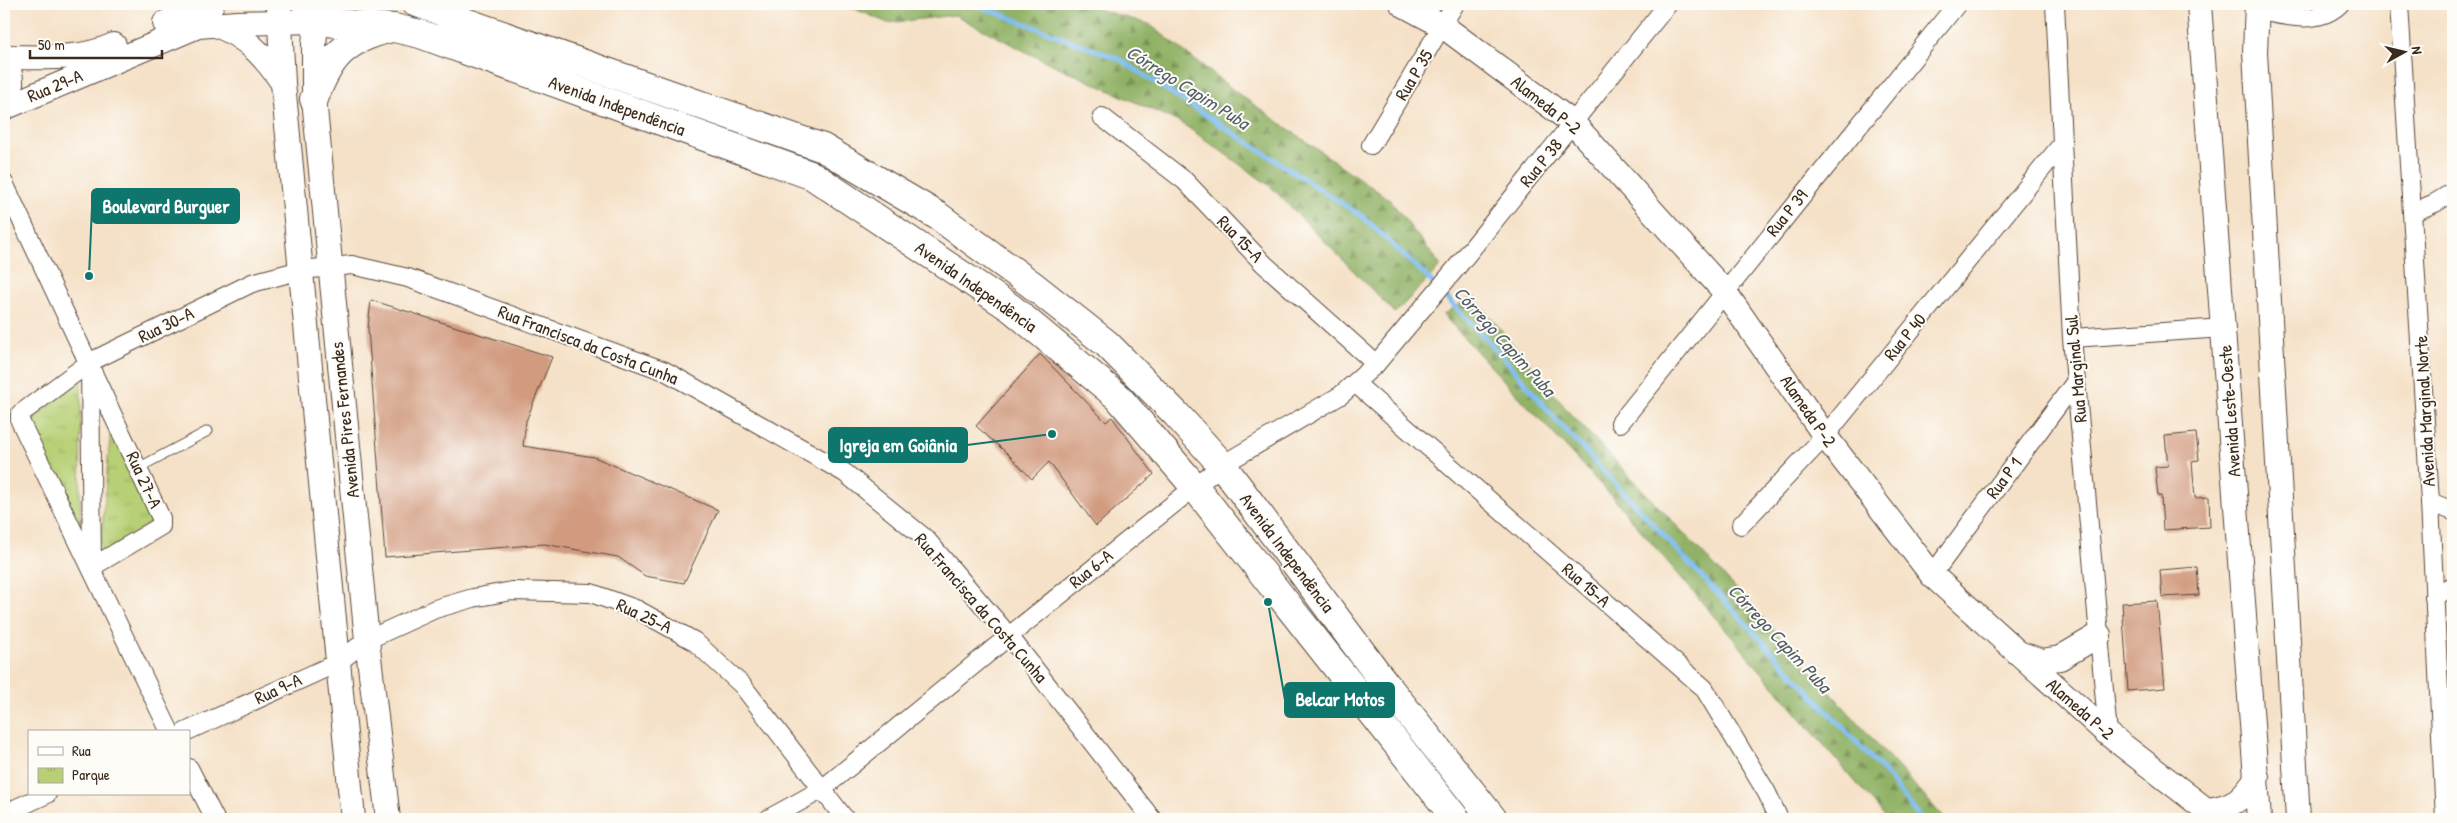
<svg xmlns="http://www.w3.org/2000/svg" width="2457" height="823" font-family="'Patrick Hand',sans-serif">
	<defs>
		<pattern id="forest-firs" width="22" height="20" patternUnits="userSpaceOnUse" patternTransform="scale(1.25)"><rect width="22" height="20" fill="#91b266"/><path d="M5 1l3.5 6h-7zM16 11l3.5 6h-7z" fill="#789153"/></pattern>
		<pattern id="park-tufts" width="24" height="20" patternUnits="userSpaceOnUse" patternTransform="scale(1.25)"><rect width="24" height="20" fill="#b7d075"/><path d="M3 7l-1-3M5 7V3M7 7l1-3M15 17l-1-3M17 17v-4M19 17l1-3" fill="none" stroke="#9eb365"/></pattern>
	</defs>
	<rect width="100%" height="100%" fill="#fdfcf7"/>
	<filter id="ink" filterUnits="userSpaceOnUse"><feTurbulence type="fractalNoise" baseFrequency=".02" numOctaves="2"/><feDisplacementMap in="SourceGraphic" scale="10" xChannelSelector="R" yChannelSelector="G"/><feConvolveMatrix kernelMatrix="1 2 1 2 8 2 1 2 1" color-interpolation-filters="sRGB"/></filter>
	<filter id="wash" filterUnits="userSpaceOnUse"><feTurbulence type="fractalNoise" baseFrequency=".0096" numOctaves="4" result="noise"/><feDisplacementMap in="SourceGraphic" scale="20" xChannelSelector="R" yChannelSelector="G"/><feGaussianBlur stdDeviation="1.12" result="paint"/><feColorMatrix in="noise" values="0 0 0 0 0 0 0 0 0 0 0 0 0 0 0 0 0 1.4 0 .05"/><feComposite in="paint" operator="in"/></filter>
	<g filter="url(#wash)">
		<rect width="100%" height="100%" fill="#f5e1c7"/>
		<g fill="url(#forest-firs)" stroke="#666e42">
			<polygon points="843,4 1080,4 1149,24 1240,95 1390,200 1441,266 1395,313 1270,186 1183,124 1032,55 955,15 888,23"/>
			<polygon points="1473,296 1569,412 1745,598 1945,819 1887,819 1614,499 1443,315"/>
		</g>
		<g fill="url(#park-tufts)" stroke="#797d4a">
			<polygon points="81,379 80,528 31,421"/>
			<polygon points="111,425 158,518 100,555"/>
		</g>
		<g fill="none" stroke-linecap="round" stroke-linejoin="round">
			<polyline stroke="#7ebdf2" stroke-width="5" points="974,4 1119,59 1363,217 1423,273 1505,359 1557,421 1885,773 1921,819"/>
		</g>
		<g id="blocks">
			<g fill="#d29b80">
				<polygon points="371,300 552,357 526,421 523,446 594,457 718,510 684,583 645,576 618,557 544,544 385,557 368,328"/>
				<polygon points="1040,354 1106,422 1112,417 1154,474 1096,526 1049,462 1032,479 1008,454 976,426"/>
				<polygon points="2196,433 2199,460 2192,461 2195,498 2209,497 2210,527 2163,530 2161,496 2158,496 2155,467 2168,466 2165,436"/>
				<polygon points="2197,567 2199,595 2162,597 2160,570"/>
				<polygon points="2157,601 2165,688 2128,691 2122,603"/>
			</g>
		</g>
	</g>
	<g filter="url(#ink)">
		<use href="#blocks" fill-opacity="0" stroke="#574537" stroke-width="1"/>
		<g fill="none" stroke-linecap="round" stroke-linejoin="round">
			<defs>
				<polyline id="lane" points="138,468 208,431"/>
				<g id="street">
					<polyline points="2055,4 2072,338 2108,734"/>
					<polyline points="2399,4 2430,502 2445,819"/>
					<path d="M2256,10C2284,16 2318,26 2340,4"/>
					<polyline points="1102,117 1185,181 1264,264 1376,364"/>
					<polyline points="1371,145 1455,4"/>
					<polyline points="4,183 161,518 161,526 92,567 90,362"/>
					<polyline points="2414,212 2435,203 2453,192"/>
					<polyline points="2072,338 2224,328"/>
					<polyline points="1355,383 1704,688 1767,793 1779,819"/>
					<polyline points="1620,423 1957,4"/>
					<polyline points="2430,502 2453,511"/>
					<polyline points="1741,525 1825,436 2062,144"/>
					<polyline points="1932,575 2076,381"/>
					<polyline points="2434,597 2453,585"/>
					<polyline points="170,732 20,421 20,414 90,362 252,283 301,270 352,265 408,278 665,371 845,473 926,539 1009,636 1152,819"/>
					<polyline points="185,732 337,663 367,640 435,609 473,598 512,591 591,593 638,610 694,641 742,685 845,819"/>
					<polyline points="189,768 215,819"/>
					<polyline points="4,814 47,794"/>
					<polyline points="768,819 821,790 1009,636 1222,465 1341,395 1376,364 1457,267 1668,4"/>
				</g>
				<g id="secondary">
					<polyline points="279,4 283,83 353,819"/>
					<polyline points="318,4 314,44 314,99 367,640 388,819"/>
					<polyline points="414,4 448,16"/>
					<polyline points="1402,4 1443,26 1573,123 1724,291 1825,436 1932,575 2108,734 2218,819"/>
					<polyline points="2199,4 2259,819"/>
					<polyline points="2257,4 2255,52 2298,819"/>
					<polyline points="165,23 212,4"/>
					<path d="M216,25C247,37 264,56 283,83"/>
					<path d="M4,57C42,57 79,61 114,45"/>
					<path d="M4,62C14,76 13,89 4,103"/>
					<polyline points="4,108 198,26 237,23 315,21"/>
					<polyline points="2018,653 2042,661 2060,658 2099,635"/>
					<path d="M2208,810C2235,806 2242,799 2257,777"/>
				</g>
				<g id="primary">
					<polyline points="306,4 315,21 394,28 420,34 813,176 1011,308 1118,397 1194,486 1456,819"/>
					<polyline points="433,4 448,16 823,148 938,216 1031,284 1107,344 1176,414 1222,465 1380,677 1493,819"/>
					<path d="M314,99C329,57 345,40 388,29"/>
				</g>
			</defs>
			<use href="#lane" stroke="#574537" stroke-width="11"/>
			<use href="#street" stroke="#574537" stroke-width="20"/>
			<use href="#secondary" stroke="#574537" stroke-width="26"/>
			<use href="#primary" stroke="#574537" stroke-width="30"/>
			<use href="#lane" stroke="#fff" stroke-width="9"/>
			<use href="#street" stroke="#fff" stroke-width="18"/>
			<use href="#secondary" stroke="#fff" stroke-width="24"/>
			<use href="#primary" stroke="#fff" stroke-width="28"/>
		</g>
	</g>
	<g text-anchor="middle" stroke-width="4" stroke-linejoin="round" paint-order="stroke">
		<g font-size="18" fill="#3b2a1e" stroke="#fdfcf7">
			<text transform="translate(1414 75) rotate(-59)" y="6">Rua P 35</text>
			<text transform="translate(55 86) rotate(-23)" y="6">Rua 29-A</text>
			<text transform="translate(1546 105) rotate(38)" y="6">Alameda P-2</text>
			<text transform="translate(617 106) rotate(20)" y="6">Avenida Independência</text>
			<text transform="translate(1541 163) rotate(-51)" y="6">Rua P 38</text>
			<text transform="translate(1787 213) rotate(-51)" y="6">Rua P 39</text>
			<text transform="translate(1240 239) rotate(46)" y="6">Rua 15-A</text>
			<text transform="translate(976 287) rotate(35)" y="6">Avenida Independência</text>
			<text transform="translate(166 325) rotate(-26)" y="6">Rua 30-A</text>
			<text transform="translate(1905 337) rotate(-51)" y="6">Rua P 40</text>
			<text transform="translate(588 345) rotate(21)" y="6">Rua Francisca da Costa Cunha</text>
			<text transform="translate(2076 369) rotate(-95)" y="6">Rua Marginal Sul</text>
			<text transform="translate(1808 411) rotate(55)" y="6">Alameda P-2</text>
			<text transform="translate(2230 411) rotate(-94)" y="6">Avenida Leste-Oeste</text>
			<text transform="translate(2425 411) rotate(-93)" y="6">Avenida Marginal Norte</text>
			<text transform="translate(345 420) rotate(-96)" y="6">Avenida Pires Fernandes</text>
			<text transform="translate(2004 478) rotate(-53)" y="6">Rua P 1</text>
			<text transform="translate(144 480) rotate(65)" y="6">Rua 27-A</text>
			<text transform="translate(1287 553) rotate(53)" y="6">Avenida Independência</text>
			<text transform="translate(1091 569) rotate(-39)" y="6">Rua 6-A</text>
			<text transform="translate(1586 585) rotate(41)" y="6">Rua 15-A</text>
			<text transform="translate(981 608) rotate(49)" y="6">Rua Francisca da Costa Cunha</text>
			<text transform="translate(644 616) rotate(25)" y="6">Rua 25-A</text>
			<text transform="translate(278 689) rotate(-25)" y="6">Rua 9-A</text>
			<text transform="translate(2080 709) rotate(41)" y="6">Alameda P-2</text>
		</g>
		<g font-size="19" font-style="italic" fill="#525d68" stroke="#fdfcf7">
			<text transform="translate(1188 87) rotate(32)" y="7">Córrego Capim Puba</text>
			<text transform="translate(1505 341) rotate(48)" y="7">Córrego Capim Puba</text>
			<text transform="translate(1780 638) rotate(47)" y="7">Córrego Capim Puba</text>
		</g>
	</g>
	<path fill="none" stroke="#0f766e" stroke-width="2" d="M89 276L92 206M1052 434L967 445M1268 602L1285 700"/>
	<g fill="#0f766e" stroke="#fdfcf7" stroke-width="2">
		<circle cx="89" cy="276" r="5"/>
		<circle cx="1052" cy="434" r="5"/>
		<circle cx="1268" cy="602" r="5"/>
	</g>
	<g fill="#0f766e" stroke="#0f766e" stroke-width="2">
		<rect x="92" y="189" width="147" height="34" rx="5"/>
		<rect x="829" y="428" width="138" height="34" rx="5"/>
		<rect x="1285" y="683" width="109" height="34" rx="5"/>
	</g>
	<g font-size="19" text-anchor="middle" font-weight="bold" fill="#fff">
		<text x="166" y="213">Boulevard Burguer</text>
		<text x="898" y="452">Igreja em Goiânia</text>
		<text x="1340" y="706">Belcar Motos</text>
	</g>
	<rect width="2457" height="823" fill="none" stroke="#fdfcf7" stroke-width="20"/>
	<rect x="28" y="730" width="162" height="65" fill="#fdfcf7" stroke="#afa8a0"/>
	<rect x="38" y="747" width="25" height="8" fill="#ffffff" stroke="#afa8a0"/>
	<text x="72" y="756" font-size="15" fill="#3b2a1e">Rua</text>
	<rect x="38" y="768" width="25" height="15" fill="url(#park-tufts)" stroke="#afa8a0"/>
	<text x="72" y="780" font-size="15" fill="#3b2a1e">Parque</text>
	<g transform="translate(2404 52) rotate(82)" stroke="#fdfcf7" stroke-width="4" paint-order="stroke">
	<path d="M0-4L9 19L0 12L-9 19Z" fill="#3b2a1e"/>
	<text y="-8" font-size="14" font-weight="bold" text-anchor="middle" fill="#3b2a1e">N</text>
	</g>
	<path d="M30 50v8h132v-8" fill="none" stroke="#3b2a1e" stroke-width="2.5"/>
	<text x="38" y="50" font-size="15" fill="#3b2a1e" stroke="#fdfcf7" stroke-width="4" paint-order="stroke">50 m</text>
</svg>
